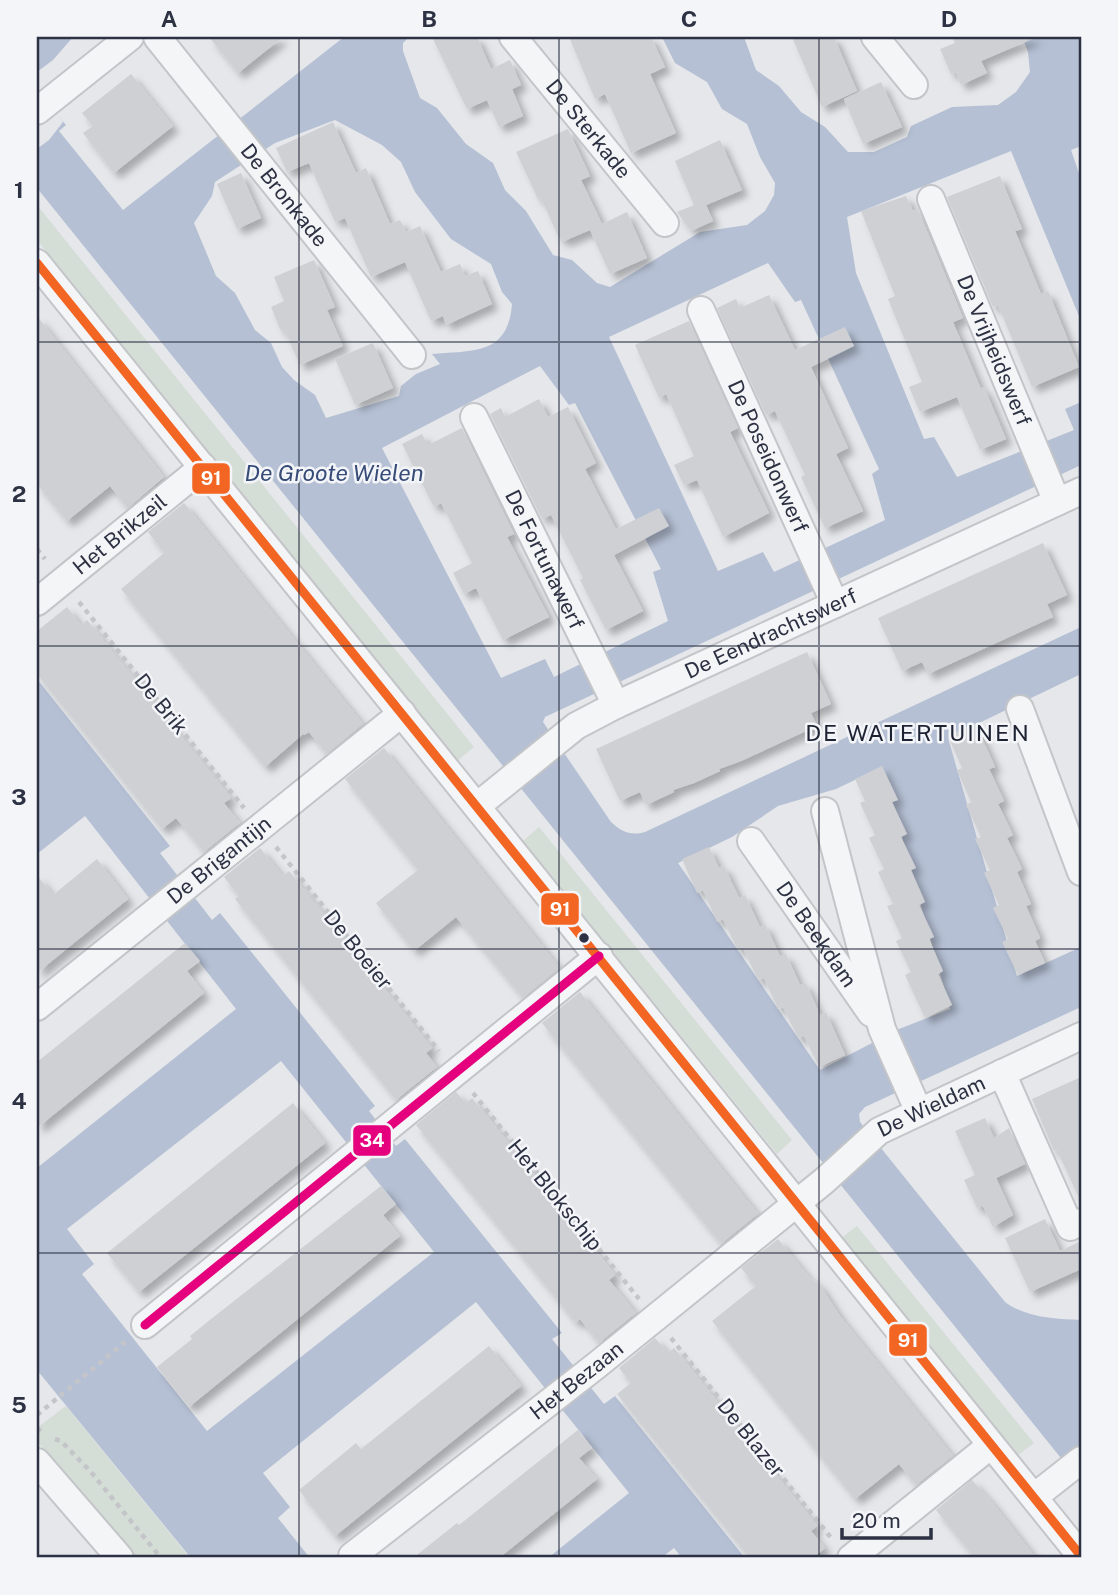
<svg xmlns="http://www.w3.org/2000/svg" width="1118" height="1595" font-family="'Public Sans',sans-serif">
	<defs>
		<filter id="shadow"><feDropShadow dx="6" dy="6" stdDeviation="3.5" flood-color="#0004"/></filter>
	</defs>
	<rect width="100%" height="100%" fill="#e5e7ea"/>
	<g fill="#d4ddd6">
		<polygon points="37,205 474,747 457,761 37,240"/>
		<polygon points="539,827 792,1140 777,1154 523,841"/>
		<polygon points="857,1226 1034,1443 1017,1456 840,1239"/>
		<polygon points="66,1406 190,1558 130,1558 37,1441 37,1428"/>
	</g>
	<g fill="#b5c0d4" fill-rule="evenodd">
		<polygon points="37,37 73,37 53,60 37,72"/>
		<path d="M344,37H409L403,43V51L420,98L437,108L466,144L493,163L505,190L526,211L553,255L572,260L597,283L610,287L700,232L747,225L765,211L774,195L775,183L760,157L747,124L722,109L707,82L675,63L662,37H744L756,70L779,86L801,112L825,127L848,152H874L907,137L911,126L952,107L998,105L1016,92L1030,72L1028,52L1022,37H1077L1081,42V146L1071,150L1081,179V321L1011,151L847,217L856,273L924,439L934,437L957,477L1074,430L1065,409L1081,402V465L545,717L543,722L611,822C622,832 630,836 645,832L1081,627V674L948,738L1017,976L1081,947V1007L865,1107L859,1114L860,1122L1005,1302C1027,1318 1055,1319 1081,1320V1483L37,188V92L66,125L59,131L123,210ZM335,120L382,145L401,162L415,192L451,239L491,264L502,292L512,304C508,356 472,350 432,354L440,364L416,374L401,386L399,396L326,418L315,395L294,380L282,367L271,343L255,330L235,293L216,276L194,223L212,196L215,182L275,143ZM768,263L795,302L801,300L879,469L872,474L885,520L774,572L763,552L718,571L609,337ZM540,366L569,405L575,403L661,569L653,572L668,621L554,677L545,659L501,678L382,448ZM882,767L950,1009L899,1029L820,1070L678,863L732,837L778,806L836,789Z"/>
		<path d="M37,679L170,846L160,853L212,920L220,913L375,1106L369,1111L396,1146L405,1139L562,1333L552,1339L604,1404L615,1396L745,1558H682L674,1548L661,1558H548L629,1493L476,1302L263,1473L290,1507L278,1518L310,1558H191L37,1370V1168L236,1009L85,816L37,854V766L39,764L37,760ZM281,1061L434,1252L207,1431L82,1274L94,1264L67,1229Z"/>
	</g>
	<polygon fill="#e5e7ea" points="38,89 63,122 49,140 37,149"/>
	<g fill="#cfd0d4" filter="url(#shadow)">
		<polygon points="209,37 283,37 238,73"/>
		<polygon points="432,37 477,37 491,69 510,60 521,85 512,89 523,116 499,127 487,100 467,109"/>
		<polygon points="569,37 651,37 665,67 650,74 676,133 631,153 605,94 595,99"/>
		<polygon points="792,37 834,37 857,91 822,107"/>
		<polygon points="952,37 1037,37 981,61 987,73 961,85 956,72 951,74 940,49 955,43"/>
		<polygon points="131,74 173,126 114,173 83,133 93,126 82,113"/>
		<polygon points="881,82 902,127 863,144 844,99"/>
		<polygon points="333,122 356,173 366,168 390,224 400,220 406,232 420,226 441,272 460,264 465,276 478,271 492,304 446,325 443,316 431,321 405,262 371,277 345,218 335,222 309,163 287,172 276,148"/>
		<polygon points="568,129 590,176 581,180 602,224 627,212 647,258 610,274 590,230 564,241 563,238 560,240 541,198 538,199 516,152"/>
		<polygon points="720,140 742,190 706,205 713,221 691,231 677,212 694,205 675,161"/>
		<polygon points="241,173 261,218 237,229 217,184"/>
		<polygon points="1000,176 1022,229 1015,231 1041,294 1048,291 1079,367 1032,387 998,305 993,307 947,197"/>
		<polygon points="906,196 913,211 918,209 963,318 953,322 981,389 984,387 1006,439 980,450 957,397 920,412 909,387 922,382 888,299 895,296 861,211"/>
		<polygon points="314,260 335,307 327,310 343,346 300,365 284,329 281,331 271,307 284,301 274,277"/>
		<polygon points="769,295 795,350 845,327 854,346 811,367 848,448 836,454 863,511 825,528 801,477 805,475 775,411 766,415 717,308 736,299 740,308"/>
		<polygon points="37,316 164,477 128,508 110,486 67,521 37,484"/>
		<polygon points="689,321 738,428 730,432 769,513 723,537 697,480 684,485 674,465 694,456 666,394 659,398 635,345"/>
		<polygon points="373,343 393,388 355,405 335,359"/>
		<polygon points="539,399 548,417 568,407 596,463 585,469 616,529 659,508 669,526 614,555 643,611 606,630 580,580 583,578 551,515 542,519 490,414 501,408 505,417"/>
		<polygon points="462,428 514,534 507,537 549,617 503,640 476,588 464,594 453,573 472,563 441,503 434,507 402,444 422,434 428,445"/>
		<polygon points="184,503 363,724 327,754 309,732 304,735 303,734 265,767 121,589 164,553 148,532"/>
		<polygon points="1043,543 1067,595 1047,604 1053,617 928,674 922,662 902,671 878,618"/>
		<polygon points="67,607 81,625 87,620 231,798 224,803 240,823 204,852 176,818 162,829 37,674 37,631"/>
		<polygon points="807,652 831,704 811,713 817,726 741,761 719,769 720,771 694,783 673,790 674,792 646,805 640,792 620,801 596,749"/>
		<polygon points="975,723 995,767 989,769 1004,801 998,804 1013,835 1007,838 1022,869 1017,872 1031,904 1026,906 1040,938 1035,941 1045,963 1018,975 1002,942 1008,939 993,908 999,905 984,873 990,870 975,839 981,837 966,805 971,802 957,770 962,768 948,736"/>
		<polygon points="384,748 560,968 523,998 456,917 414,951 376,903 418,870 345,779"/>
		<polygon points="882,766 898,800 892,802 907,834 901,837 916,868 911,870 925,902 919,905 934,937 929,939 943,971 938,974 952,1005 925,1018 905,975 911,972 896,941 902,938 887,906 893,904 878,872 884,869 869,838 875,835 860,803 865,801 855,779"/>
		<polygon points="709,847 719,868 724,866 739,898 745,895 760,927 765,924 780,956 786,954 800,985 806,983 820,1015 826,1012 845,1055 819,1067 804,1036 798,1038 783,1007 778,1009 764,978 758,980 743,948 738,951 723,919 717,922 703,890 697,893 682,859"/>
		<polygon points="260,848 283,876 289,871 432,1048 426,1053 437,1067 396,1100 235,899 239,896 224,877"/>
		<polygon points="97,859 128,899 37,973 37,875 53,895"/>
		<polygon points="185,943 200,961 187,971 204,993 37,1128 37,1062"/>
		<polygon points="580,992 758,1214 721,1244 542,1023"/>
		<polygon points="1081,1077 1081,1202 1057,1150 1054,1151 1032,1099"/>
		<polygon points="456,1092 466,1103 472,1098 615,1275 609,1280 636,1313 599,1343 580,1319 576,1323 416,1125"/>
		<polygon points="293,1103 325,1143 139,1292 107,1253"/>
		<polygon points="985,1118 994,1138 1009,1128 1025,1164 996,1178 1013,1215 993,1227 983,1206 977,1208 964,1180 975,1175 955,1131"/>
		<polygon points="381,1186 396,1204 383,1215 400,1236 189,1407 157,1367 192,1339 190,1336 211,1319"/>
		<polygon points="1045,1219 1060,1251 1081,1241 1081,1269 1030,1292 1005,1238"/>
		<polygon points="778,1239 809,1277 820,1285 840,1316 953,1456 916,1485 899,1464 855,1499 712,1321 756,1286 741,1268"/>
		<polygon points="655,1338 668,1353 674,1348 817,1526 811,1531 825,1548 813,1558 750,1558 617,1394 631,1383 619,1368"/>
		<polygon points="489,1346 521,1386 335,1536 299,1490 356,1443 361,1449"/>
		<polygon points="578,1430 592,1448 579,1458 597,1479 499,1558 413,1558 457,1523 459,1525"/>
		<polygon points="972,1480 991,1501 1036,1558 975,1558 936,1510"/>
	</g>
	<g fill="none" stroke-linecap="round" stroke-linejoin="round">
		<defs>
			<g id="minor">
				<path id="s1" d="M157,37L412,355"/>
				<path id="s2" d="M513,37L665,223"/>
				<polyline points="875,37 914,85"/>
				<polyline points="37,111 130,37"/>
				<path id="s3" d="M931,199L1057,502"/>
				<path d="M37,263C385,694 735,1123 1081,1556"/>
				<path id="s4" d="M701,310L835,604"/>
				<path id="s5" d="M474,417L616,705"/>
				<path id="s6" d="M37,602L203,467"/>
				<polyline points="1020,709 1081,872"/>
				<path id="s7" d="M477,806L576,726L616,705L1081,491"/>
				<polyline points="825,811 882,1029 919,1112"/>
				<path id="s8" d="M751,841L871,1013"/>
				<path id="s9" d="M37,1007L402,713"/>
				<polyline points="1002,1073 1070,1227 1081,1222"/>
				<polyline points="145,1325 599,956"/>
				<polyline points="37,1462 120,1558"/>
				<polyline points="1034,1497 1081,1460"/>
				<path id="s10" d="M352,1556L597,1365L824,1181L879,1131L1081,1036"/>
				<polyline points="851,1558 991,1445"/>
			</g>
		</defs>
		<use href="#minor" stroke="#c3c5c8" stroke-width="30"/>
		<g stroke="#c4c5c9" stroke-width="4.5" stroke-dasharray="5 5" stroke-linecap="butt">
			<polyline points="37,549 45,559"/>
			<polyline points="79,602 244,808"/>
			<polyline points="276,847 439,1051"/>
			<polyline points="473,1093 639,1299"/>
			<polyline points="671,1338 832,1539"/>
			<polyline points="37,1415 125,1342"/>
			<polyline points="37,1428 44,1434"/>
			<polyline points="55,1439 61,1441 91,1472 161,1558"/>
		</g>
		<use href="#minor" stroke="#f4f5f6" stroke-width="26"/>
		<defs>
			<path id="bus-1" d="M37,263C385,694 735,1123 1081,1556"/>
			<polyline id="bus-2" points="145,1325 599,956"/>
		</defs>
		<use href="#bus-1" stroke="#f4f5f8" stroke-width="14"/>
		<use href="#bus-2" stroke="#f4f5f8" stroke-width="14"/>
		<use href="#bus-1" stroke="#f26522" stroke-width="9"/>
		<use href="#bus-2" stroke="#e5007d" stroke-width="9"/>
	</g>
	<path fill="none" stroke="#2c3143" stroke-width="2" stroke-opacity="0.55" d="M299,37V1558M559,37V1558M819,37V1558M37,342H1081M37,646H1081M37,949H1081M37,1253H1081"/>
	<circle fill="#2c3143" stroke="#f4f5f8" stroke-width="2.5" cx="584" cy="938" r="6"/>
	<g text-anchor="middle" stroke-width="5" stroke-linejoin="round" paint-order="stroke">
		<g font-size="21" fill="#2c3143" stroke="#f4f5f8">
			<text dy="7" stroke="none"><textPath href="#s2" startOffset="119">De Sterkade</textPath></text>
			<text dy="7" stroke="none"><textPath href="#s1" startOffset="203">De Bronkade</textPath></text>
			<text dy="7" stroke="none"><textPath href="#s3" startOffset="164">De Vrijheidswerf</textPath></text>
			<text dy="7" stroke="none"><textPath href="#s4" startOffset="161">De Poseidonwerf</textPath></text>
			<text dy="7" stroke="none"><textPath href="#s6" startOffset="107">Het Brikzeil</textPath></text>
			<text dy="7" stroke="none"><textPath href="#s5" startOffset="159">De Fortunawerf</textPath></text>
			<text dy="7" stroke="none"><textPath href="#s7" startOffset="343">De Eendrachtswerf</textPath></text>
			<text transform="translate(161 704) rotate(51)" y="7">De Brik</text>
			<text dy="7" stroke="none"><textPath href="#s9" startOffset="234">De Brigantijn</textPath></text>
			<text dy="7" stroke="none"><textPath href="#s8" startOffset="114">De Beekdam</textPath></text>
			<text transform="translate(358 950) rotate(51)" y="7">De Boeier</text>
			<text dy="7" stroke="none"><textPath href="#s10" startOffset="735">De Wieldam</textPath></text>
			<text transform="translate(555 1195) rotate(51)" y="7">Het Blokschip</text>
			<text dy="7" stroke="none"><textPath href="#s10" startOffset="285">Het Bezaan</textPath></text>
			<text transform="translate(751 1438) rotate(51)" y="7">De Blazer</text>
		</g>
		<g font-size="23" font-style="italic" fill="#364b77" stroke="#f4f5f8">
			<text x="334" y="481">De Groote Wielen</text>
		</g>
		<g font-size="23" letter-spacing="2" fill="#1e2334" stroke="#f4f5f8">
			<text x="918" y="741">DE WATERTUINEN</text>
		</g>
	</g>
	<g stroke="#f4f5f8" stroke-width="2.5">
		<rect x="191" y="462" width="40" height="33" rx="7" fill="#f26522"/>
		<rect x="540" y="892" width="40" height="34" rx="7" fill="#f26522"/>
		<rect x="352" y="1124" width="40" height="33" rx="7" fill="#e5007d"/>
		<rect x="888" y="1323" width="40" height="34" rx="7" fill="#f26522"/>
	</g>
	<g font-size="19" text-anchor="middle" font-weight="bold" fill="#fff">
		<text x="211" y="485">91</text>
		<text x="560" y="916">91</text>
		<text x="372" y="1147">34</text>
		<text x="908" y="1347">91</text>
	</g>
	<rect width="1118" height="1595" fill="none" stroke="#f4f5f8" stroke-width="77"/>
	<path d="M842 1528v10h89v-10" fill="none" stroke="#2c3143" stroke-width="3.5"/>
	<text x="852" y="1528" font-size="21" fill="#2c3143" stroke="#f4f5f8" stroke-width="5" paint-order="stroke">20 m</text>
	<rect x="38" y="38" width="1042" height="1518" fill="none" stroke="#2c3143" stroke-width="2.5"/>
	<g font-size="23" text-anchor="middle" font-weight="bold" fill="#2c3143">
		<text x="169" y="27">A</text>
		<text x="429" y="27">B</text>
		<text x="689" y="27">C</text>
		<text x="949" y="27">D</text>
		<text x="19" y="198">1</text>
		<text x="19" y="502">2</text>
		<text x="19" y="805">3</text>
		<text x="19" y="1109">4</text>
		<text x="19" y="1413">5</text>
	</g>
</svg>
